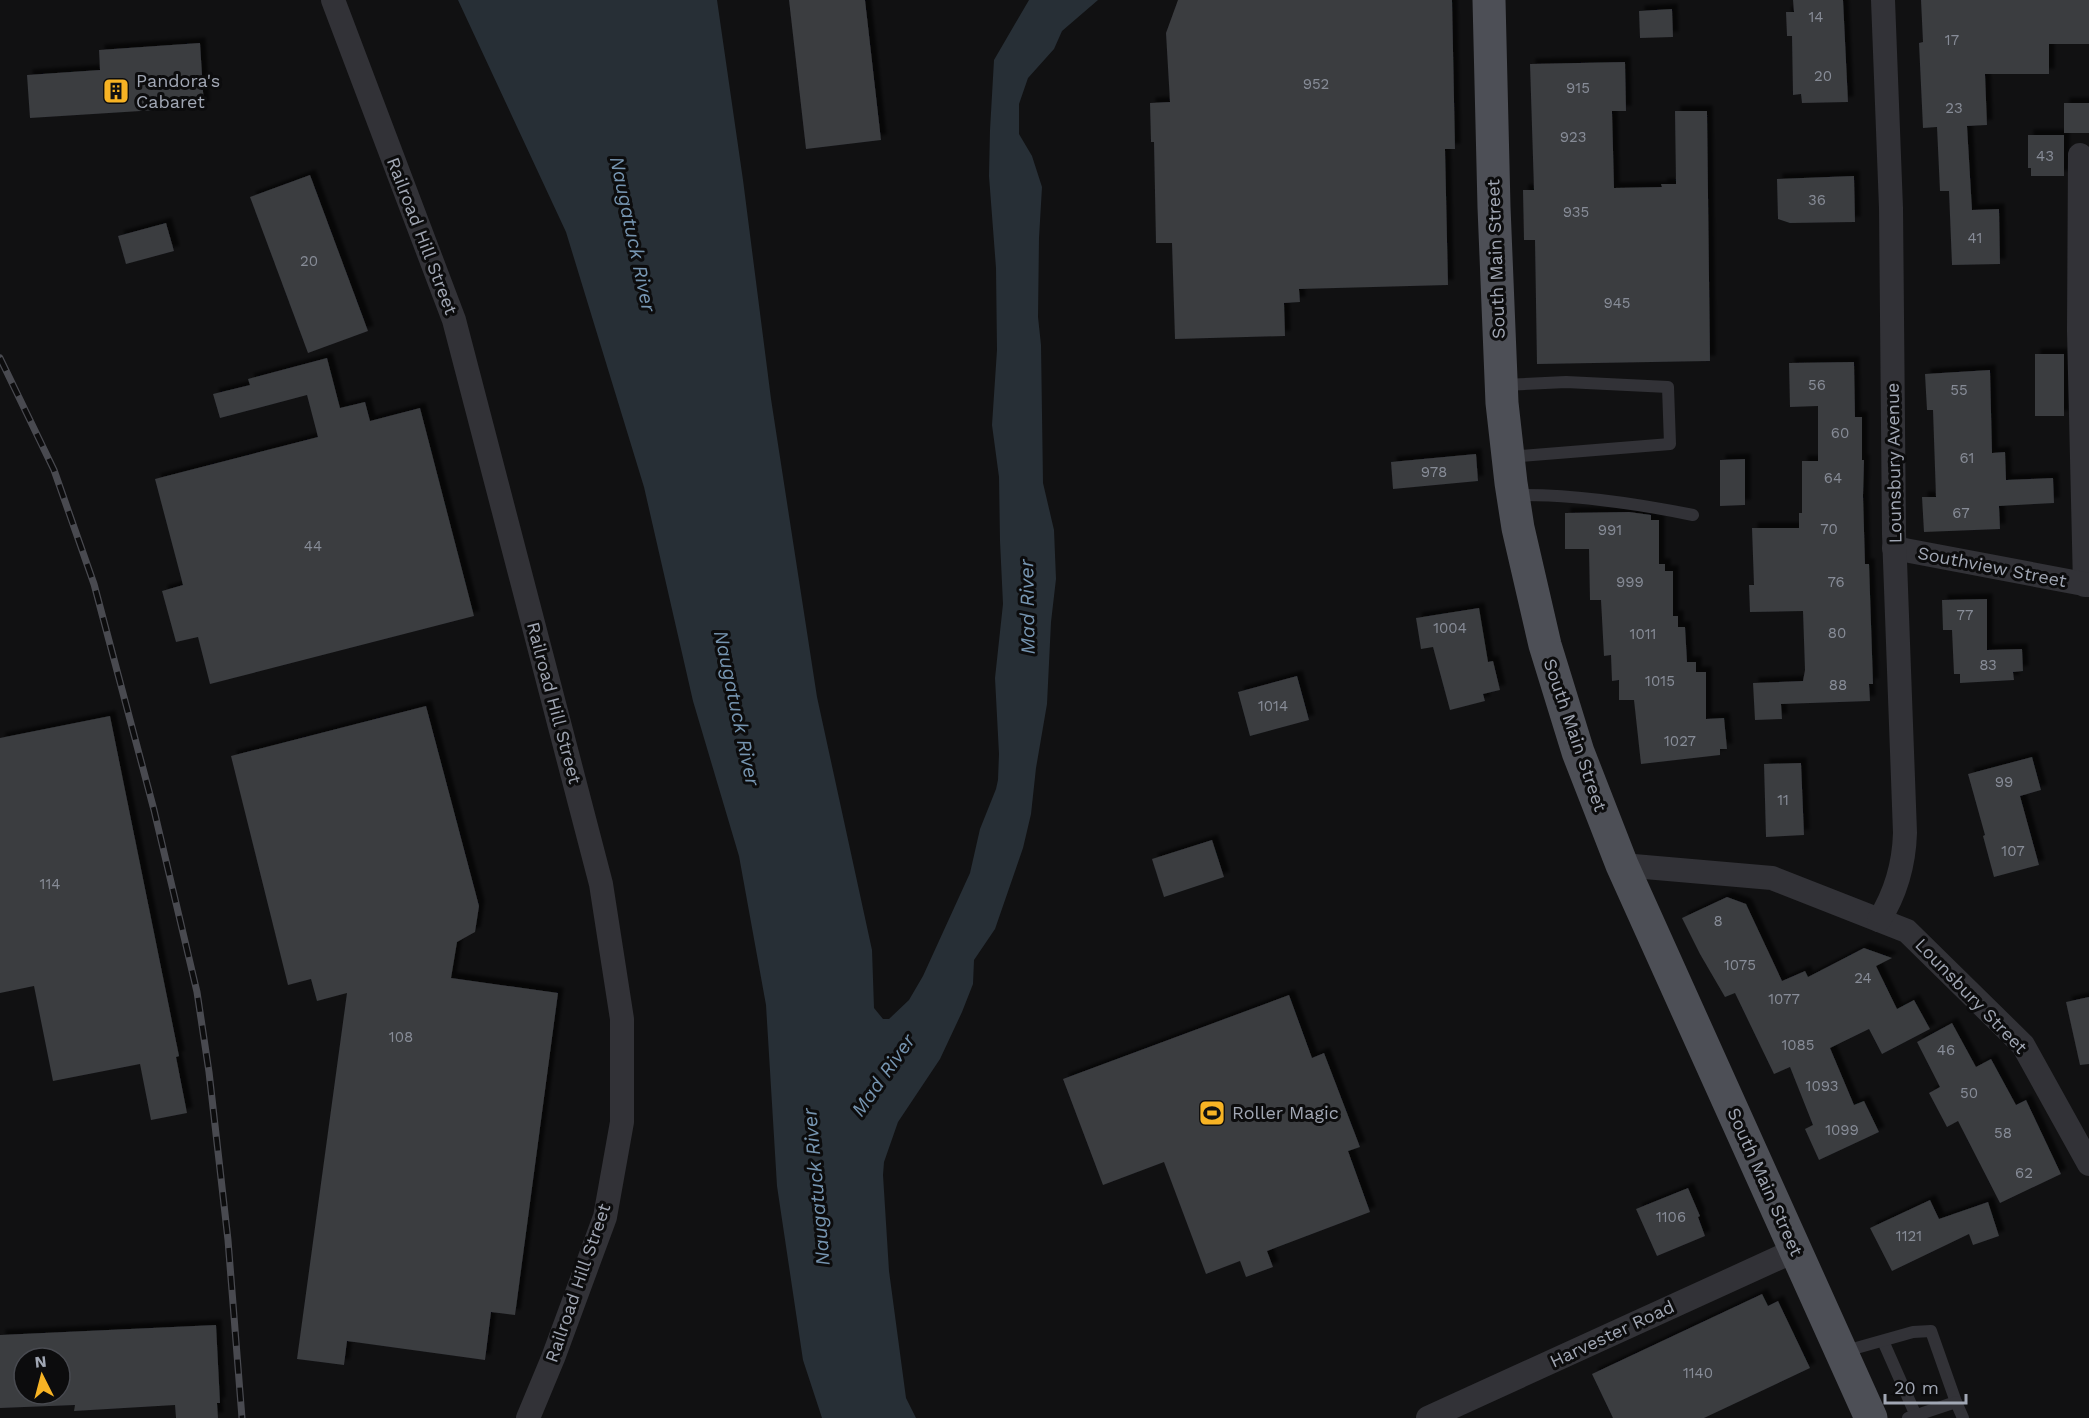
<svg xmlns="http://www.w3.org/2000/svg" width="2089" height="1418" font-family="'Work Sans',sans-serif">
	<defs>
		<filter id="shadow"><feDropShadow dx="5.5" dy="-5.5" stdDeviation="1.5" flood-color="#0009"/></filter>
	</defs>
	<rect width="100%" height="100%" fill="#111112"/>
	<polygon fill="#272f36" points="458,0 717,0 743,180 771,399 817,697 872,950 874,1008 883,1019 889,1019 909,1000 923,976 970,873 980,829 996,789 998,780 999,754 995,678 1003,604 1000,541 999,477 992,425 997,350 996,268 989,176 990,130 994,60 1029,0 1098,0 1062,31 1054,49 1028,78 1019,104 1019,134 1032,156 1042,187 1039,238 1038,317 1041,345 1043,483 1054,530 1056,579 1051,622 1047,704 1036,768 1031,814 1023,848 995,929 974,960 973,984 962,1012 940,1059 898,1122 884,1162 883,1175 889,1271 906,1398 916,1418 822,1418 803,1360 777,1186 766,1005 739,856 693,701 644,487 566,232"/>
	<g fill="#3a3c40" fill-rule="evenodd" filter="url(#shadow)">
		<polygon points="789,0 865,0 881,140 806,149"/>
		<polygon points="1178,0 1452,0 1455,149 1445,149 1448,285 1299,289 1300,302 1284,303 1285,336 1175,339 1172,243 1156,243 1154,142 1151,142 1150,103 1170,102 1166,33"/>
		<polygon points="1793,0 1843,0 1848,102 1802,103 1801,94 1793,95 1792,36 1787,36 1786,12 1794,12"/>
		<polygon points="1921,0 2089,0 2089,44 2049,44 2049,74 1985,74 1987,125 1967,126 1972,210 1999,209 2000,264 1952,265 1949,191 1940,191 1937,127 1923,128 1919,43 1923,42"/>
		<polygon points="1672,9 1673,37 1640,38 1639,11"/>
		<polygon points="200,43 204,107 30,118 27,75 100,70 99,50"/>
		<polygon points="1625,62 1626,111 1612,111 1614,188 1662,187 1661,184 1676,184 1675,111 1707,111 1710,361 1537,364 1535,240 1524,240 1523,190 1534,190 1530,64"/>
		<rect x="2064" y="103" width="25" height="30"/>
		<polygon points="2028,135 2064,135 2064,176 2031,176 2031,168 2028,168"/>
		<polygon points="310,175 368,331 308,353 250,197"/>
		<polygon points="1854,176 1855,222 1790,223 1778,219 1777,179"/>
		<polygon points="166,223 174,251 126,264 118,236"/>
		<rect x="2035" y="354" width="29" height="62"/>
		<polygon points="327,358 340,408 365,402 370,421 420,408 474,616 210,684 198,637 176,642 162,591 183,585 155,479 318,437 307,395 220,418 213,394 250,385 248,379"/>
		<polygon points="1854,362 1855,417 1862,417 1862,460 1864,460 1863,496 1865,564 1869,564 1873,684 1869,684 1870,701 1781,704 1782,719 1755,720 1753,683 1803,681 1805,670 1803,611 1750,612 1749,585 1754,585 1752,528 1799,528 1799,513 1802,513 1802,461 1818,461 1818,406 1790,407 1789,363"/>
		<polygon points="1990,370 1992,453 2005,452 2006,480 2053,478 2054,503 1999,506 2000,529 1924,532 1922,497 1936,497 1933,410 1927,410 1925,374"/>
		<polygon points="1476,454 1478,481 1393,489 1391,462"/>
		<polygon points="1745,459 1745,505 1720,506 1720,460"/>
		<polygon points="1629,512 1651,515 1651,520 1659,520 1659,564 1665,564 1665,571 1673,571 1673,616 1678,616 1678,627 1685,627 1687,662 1696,662 1696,672 1706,672 1706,719 1724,718 1727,749 1720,749 1720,755 1641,764 1634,700 1619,700 1619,680 1612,681 1611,655 1604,656 1601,600 1590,600 1589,549 1565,549 1565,513"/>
		<polygon points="1987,599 1987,650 2022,649 2023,671 2013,672 2014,680 1960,683 1960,674 1954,674 1952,630 1943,630 1942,600"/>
		<polygon points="1479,608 1488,662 1493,661 1500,690 1483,694 1485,701 1450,710 1433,647 1421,649 1416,618"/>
		<polygon points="1297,676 1309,720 1250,736 1238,692"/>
		<polygon points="426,706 479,906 475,932 457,942 451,978 558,993 515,1315 491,1312 485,1360 347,1341 344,1365 297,1359 347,993 317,1001 311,979 288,985 231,756"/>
		<polygon points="110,716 179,1056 176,1057 187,1113 151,1120 140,1064 53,1081 34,986 0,993 0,738"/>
		<polygon points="2032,757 2041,790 2020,796 2039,865 1994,877 1983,836 1985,835 1968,774"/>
		<polygon points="1801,763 1804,835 1766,837 1764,764"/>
		<polygon points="1212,840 1224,877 1164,897 1152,859"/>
		<polygon points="1727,897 1746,904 1782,981 1805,971 1808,977 1864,948 1892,958 1876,966 1897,1009 1914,1000 1930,1029 1882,1054 1869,1029 1830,1048 1854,1105 1864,1101 1879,1132 1819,1160 1805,1129 1813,1125 1790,1067 1774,1074 1735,993 1725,997 1700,954 1682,918"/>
		<polygon points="1289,995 1312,1058 1324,1053 1360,1147 1348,1151 1370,1212 1267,1251 1273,1267 1246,1277 1240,1261 1206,1274 1164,1162 1103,1185 1063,1079"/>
		<polygon points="2089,997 2089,1064 2080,1065 2066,1002"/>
		<polygon points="1952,1023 1976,1067 1991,1059 2016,1105 2026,1100 2061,1174 2000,1203 1958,1121 1947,1127 1929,1093 1940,1087 1917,1042"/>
		<polygon points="1688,1188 1700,1216 1698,1217 1705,1236 1657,1256 1636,1209"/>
		<polygon points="1930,1200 1939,1219 1988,1202 1999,1236 1973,1245 1969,1234 1892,1271 1870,1228"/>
		<polygon points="1762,1294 1768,1306 1778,1301 1810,1368 1704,1418 1613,1418 1592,1374"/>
		<path d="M216,1325L220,1403H217L218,1418H176L175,1405L74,1411L75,1405L0,1408V1335ZM24,1358H60V1394H24Z"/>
	</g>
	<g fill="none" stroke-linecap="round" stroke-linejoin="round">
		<g stroke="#323237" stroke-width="12">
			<polyline points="1503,385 1566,382 1668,387 1670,444 1509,457"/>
			<path d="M1514,495C1574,494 1634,503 1693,515"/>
			<polyline points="1883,1341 1917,1418"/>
			<polyline points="1842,1352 1913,1332 1931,1331 1956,1402 1908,1418"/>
			<polyline points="1956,1402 1963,1418"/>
		</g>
		<g stroke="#323237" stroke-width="24">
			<polyline points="333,0 454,320 601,884 622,1019 622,1122 605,1217 553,1358 528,1418"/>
			<polyline points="2080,155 2079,331 2085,585"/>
			<polyline points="1894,548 2089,585"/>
			<polyline points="1622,865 1772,878 1907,931 2023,1045 2089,1164"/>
			<path d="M1879,920C1896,893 1904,865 1905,833L1894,534L1891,208L1883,0"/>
			<polyline points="1428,1418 1796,1250"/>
		</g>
		<polyline stroke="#4d4f56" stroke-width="33" points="1489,0 1494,207 1502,403 1511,483 1518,528 1545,645 1578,752 1622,865 1871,1418"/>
		<defs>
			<polyline id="rail" points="0,358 54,470 94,584 154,810 197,992 209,1072 228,1240 242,1418"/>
		</defs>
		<use href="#rail" stroke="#494a50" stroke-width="7"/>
		<use href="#rail" stroke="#0c0c0d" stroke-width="4.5" stroke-dasharray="14" stroke-linecap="butt"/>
	</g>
	<defs>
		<symbol id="building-square" viewBox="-11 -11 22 22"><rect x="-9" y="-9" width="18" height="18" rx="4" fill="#f7b324" stroke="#0c0c0d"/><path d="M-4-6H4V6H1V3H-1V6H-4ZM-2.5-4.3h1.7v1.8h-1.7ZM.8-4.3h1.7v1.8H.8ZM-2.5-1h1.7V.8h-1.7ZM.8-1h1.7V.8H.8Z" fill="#111"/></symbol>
		<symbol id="stadium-square" viewBox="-11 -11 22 22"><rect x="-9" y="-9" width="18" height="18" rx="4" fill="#f7b324" stroke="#0c0c0d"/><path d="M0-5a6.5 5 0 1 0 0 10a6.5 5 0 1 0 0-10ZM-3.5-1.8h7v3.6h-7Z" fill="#111"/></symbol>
	</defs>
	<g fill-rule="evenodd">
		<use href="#building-square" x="101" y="76" width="30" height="30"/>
		<use href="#stadium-square" x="1197" y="1098" width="30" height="30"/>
	</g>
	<g text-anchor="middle" stroke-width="6" stroke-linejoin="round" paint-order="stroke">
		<g font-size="15" fill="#878c97">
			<text x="1816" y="22">14</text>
			<text x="1952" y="45">17</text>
			<text x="1823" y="81">20</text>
			<text x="1316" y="89">952</text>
			<text x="1578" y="93">915</text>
			<text x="1954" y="113">23</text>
			<text x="1573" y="142">923</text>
			<text x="2045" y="161">43</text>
			<text x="1817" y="205">36</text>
			<text x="1576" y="217">935</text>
			<text x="1975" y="243">41</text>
			<text x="309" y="266">20</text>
			<text x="1617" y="308">945</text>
			<text x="1817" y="390">56</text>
			<text x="1959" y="395">55</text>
			<text x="1840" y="438">60</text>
			<text x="1967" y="463">61</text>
			<text x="1434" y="477">978</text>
			<text x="1833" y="483">64</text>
			<text x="1961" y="518">67</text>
			<text x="1829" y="534">70</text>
			<text x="1610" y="535">991</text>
			<text x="313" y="551">44</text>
			<text x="1630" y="587">999</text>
			<text x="1836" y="587">76</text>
			<text x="1965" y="620">77</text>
			<text x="1450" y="633">1004</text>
			<text x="1837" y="638">80</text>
			<text x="1643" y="639">1011</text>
			<text x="1988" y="670">83</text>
			<text x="1660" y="686">1015</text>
			<text x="1838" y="690">88</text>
			<text x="1273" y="711">1014</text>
			<text x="1680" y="746">1027</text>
			<text x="2004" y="787">99</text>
			<text x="1783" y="805">11</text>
			<text x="2013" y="856">107</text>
			<text x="50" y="889">114</text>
			<text x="1718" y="926">8</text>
			<text x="1740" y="970">1075</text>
			<text x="1863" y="983">24</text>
			<text x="1784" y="1004">1077</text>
			<text x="401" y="1042">108</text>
			<text x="1798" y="1050">1085</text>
			<text x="1946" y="1055">46</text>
			<text x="1822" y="1091">1093</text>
			<text x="1969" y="1098">50</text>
			<text x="1842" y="1135">1099</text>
			<text x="2003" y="1138">58</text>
			<text x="2024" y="1178">62</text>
			<text x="1671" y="1222">1106</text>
			<text x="1909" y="1241">1121</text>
			<text x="1698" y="1378">1140</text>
		</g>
		<g font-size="18" fill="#a1a7b4" stroke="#0c0c0d" text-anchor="start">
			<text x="136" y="87">Pandora's<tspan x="136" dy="21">Cabaret</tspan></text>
			<text x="1232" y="1119">Roller Magic</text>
		</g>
		<g font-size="18" fill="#a1a7b4" stroke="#0c0c0d">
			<text transform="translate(422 236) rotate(69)" y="6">Railroad Hill Street</text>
			<text transform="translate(1496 259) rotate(-92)" y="6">South Main Street</text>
			<text transform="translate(1894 463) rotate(-91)" y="6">Lounsbury Avenue</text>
			<text transform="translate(1992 567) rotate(11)" y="6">Southview Street</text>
			<text transform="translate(554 703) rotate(75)" y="6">Railroad Hill Street</text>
			<text transform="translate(1575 735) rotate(71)" y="6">South Main Street</text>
			<text transform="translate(1971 996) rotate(46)" y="6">Lounsbury Street</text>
			<text transform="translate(1765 1182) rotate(66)" y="6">South Main Street</text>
			<text transform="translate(578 1283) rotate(-71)" y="6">Railroad Hill Street</text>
			<text transform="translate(1612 1334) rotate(-25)" y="6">Harvester Road</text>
		</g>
		<g font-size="20" font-style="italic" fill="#7695b1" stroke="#0c0c0d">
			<text transform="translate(633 234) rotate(78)" y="7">Naugatuck River</text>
			<text transform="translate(1027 607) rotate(-91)" y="7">Mad River</text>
			<text transform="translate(737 708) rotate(78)" y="7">Naugatuck River</text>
			<text transform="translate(883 1075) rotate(-55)" y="7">Mad River</text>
			<text transform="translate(816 1187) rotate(-95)" y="7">Naugatuck River</text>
		</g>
	</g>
	<g transform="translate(42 1376) rotate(354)"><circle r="28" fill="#0c0c0d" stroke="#484a50" stroke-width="1.5"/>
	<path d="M0-4.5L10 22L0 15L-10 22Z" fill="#f7b324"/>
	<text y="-9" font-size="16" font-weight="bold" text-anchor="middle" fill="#a1a7b4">N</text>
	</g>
	<path d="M1885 1394v9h81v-9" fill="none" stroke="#a1a7b4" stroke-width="3"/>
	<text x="1894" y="1394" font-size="18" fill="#a1a7b4" stroke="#0c0c0d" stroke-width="4.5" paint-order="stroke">20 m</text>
</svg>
